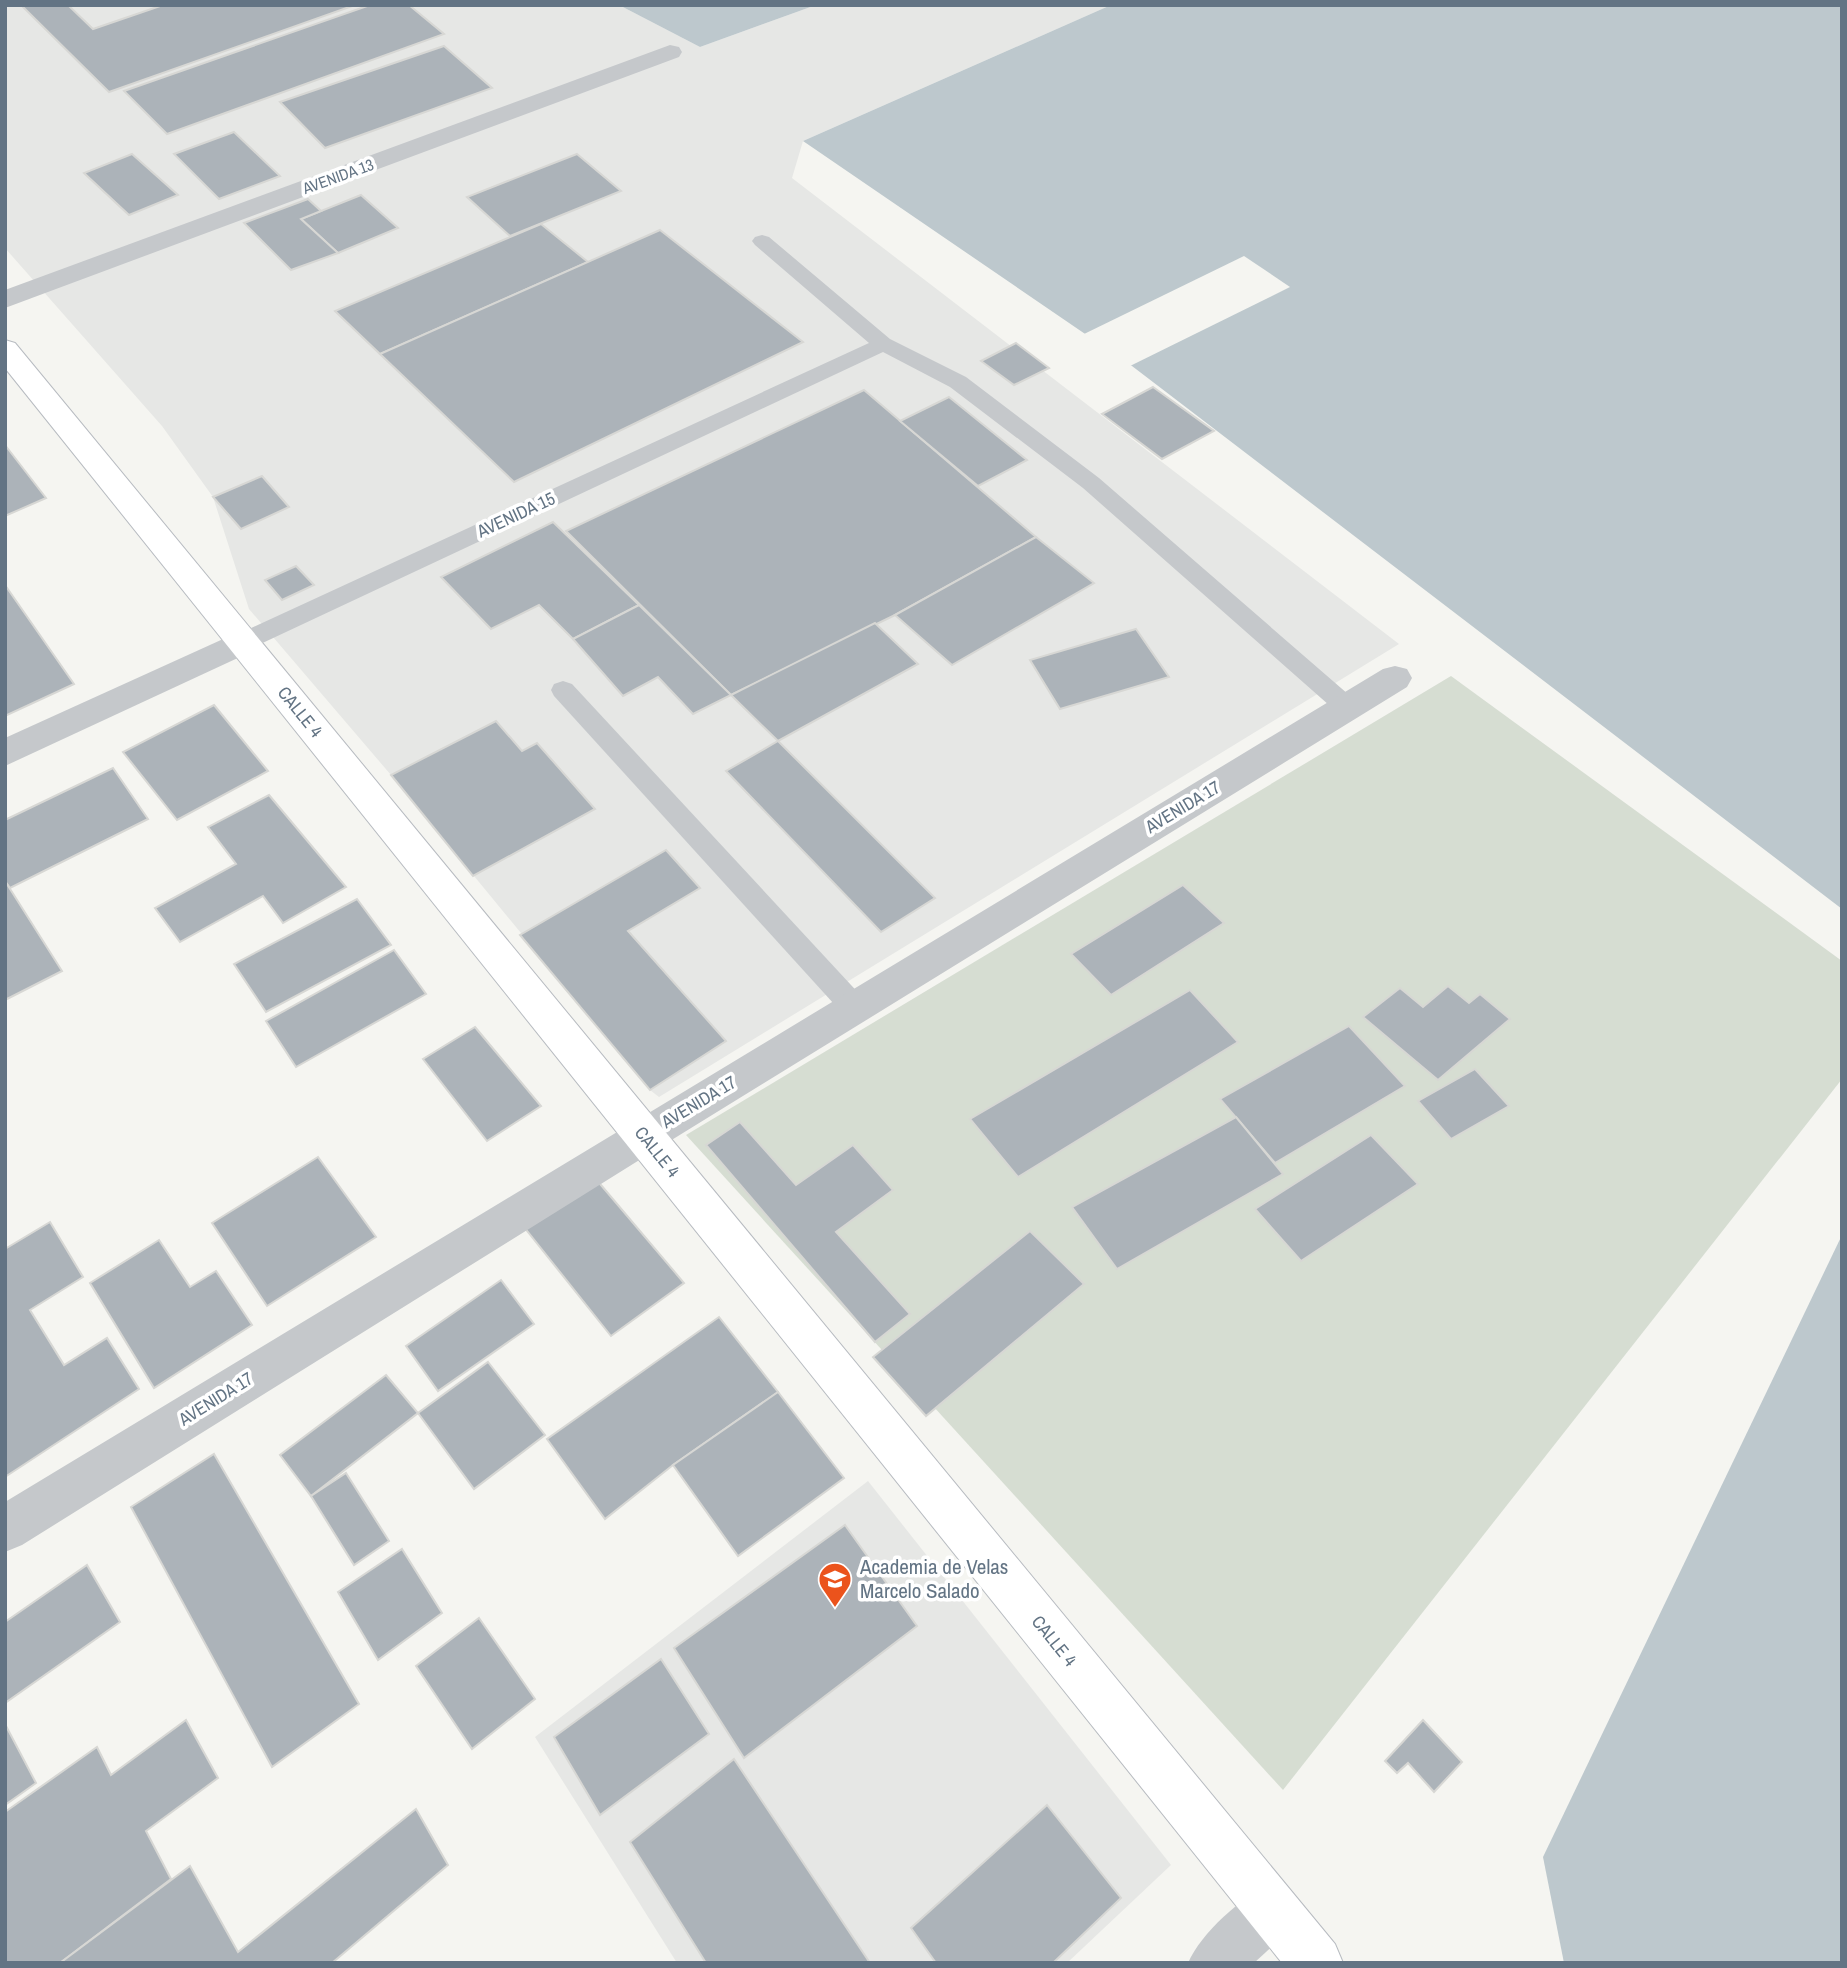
<svg xmlns="http://www.w3.org/2000/svg" width="1847" height="1968" font-family="'Archivo Narrow',sans-serif">
	<rect width="100%" height="100%" fill="#f5f5f1"/>
	<g fill="#e6e7e5">
		<polygon points="5,5 619,5 700,47 816,5 1111,5 803,141 792,178 1399,644 659,1097 650,1090 391,775 249,609 213,497 162,426 5,248"/>
		<polygon points="868,1481 1171,1865 1067,1963 677,1963 535,1737"/>
	</g>
	<polygon fill="#d6ddd2" points="1451,676 1842,961 1842,1079 1283,1790 686,1135"/>
	<g fill="#bdc8cd">
		<polygon points="619,5 816,5 700,47"/>
		<polygon points="1111,5 1842,5 1842,909 1132,366 803,141"/>
		<polygon points="1842,1235 1842,1963 1564,1963 1543,1857"/>
	</g>
	<polygon fill="#f5f5f1" points="1244,256 1290,287 1128,367 1082,335"/>
	<g fill="#acb3b9" stroke="#d7d7d4" stroke-width="2">
		<polygon points="21,5 68,5 93,29 163,5 355,5 109,92"/>
		<polygon points="370,5 409,5 444,34 167,134 124,91"/>
		<polygon points="444,46 492,88 325,148 280,102"/>
		<polygon points="234,132 280,176 219,199 174,154"/>
		<polygon points="132,154 178,195 129,215 84,173"/>
		<polygon points="577,154 621,191 510,236 467,197"/>
		<polygon points="361,195 398,228 338,253 301,219"/>
		<polygon points="308,199 321,211 301,219 338,253 291,270 244,223"/>
		<polygon points="541,224 588,262 380,354 335,311"/>
		<polygon points="660,230 803,342 514,482 380,354"/>
		<polygon points="1016,343 1049,368 1014,385 981,361"/>
		<polygon points="1153,387 1214,431 1162,459 1102,414"/>
		<polygon points="864,390 1036,537 895,615 731,695 566,531"/>
		<polygon points="949,397 1027,460 978,486 900,421"/>
		<polygon points="5,445 46,498 5,516"/>
		<polygon points="262,476 289,507 241,529 213,497"/>
		<polygon points="553,522 639,605 573,639 539,605 491,629 441,577"/>
		<polygon points="1036,537 1094,583 952,665 895,615"/>
		<polygon points="296,566 314,585 282,600 265,580"/>
		<polygon points="5,585 74,684 5,716"/>
		<polygon points="639,605 731,695 693,714 658,677 623,696 573,639"/>
		<polygon points="875,623 918,664 778,741 731,695"/>
		<polygon points="1136,629 1169,677 1060,709 1030,660"/>
		<polygon points="214,705 268,771 177,820 123,752"/>
		<polygon points="496,721 522,751 537,743 595,809 473,876 391,775"/>
		<polygon points="778,741 935,898 881,932 726,771"/>
		<polygon points="113,768 148,819 10,888 5,881 5,820"/>
		<polygon points="269,795 346,887 283,923 263,896 180,942 155,908 236,864 208,827"/>
		<polygon points="666,850 700,888 628,931 726,1041 650,1090 520,935"/>
		<polygon points="5,881 62,971 5,1000"/>
		<polygon points="1183,885 1224,923 1111,995 1071,954"/>
		<polygon points="357,899 391,945 266,1012 234,964"/>
		<polygon points="394,950 426,994 296,1067 266,1021"/>
		<polygon points="1448,986 1469,1003 1480,994 1510,1019 1438,1080 1363,1017 1400,988 1423,1007"/>
		<polygon points="1190,990 1238,1042 1018,1177 970,1119"/>
		<polygon points="1349,1026 1405,1086 1275,1163 1220,1099"/>
		<polygon points="475,1027 541,1106 487,1141 423,1059"/>
		<polygon points="1475,1069 1509,1106 1451,1139 1418,1101"/>
		<polygon points="1236,1117 1283,1174 1117,1269 1072,1207"/>
		<polygon points="740,1122 796,1185 853,1145 893,1190 836,1232 910,1314 875,1342 706,1145"/>
		<polygon points="1371,1135 1418,1184 1301,1261 1255,1209"/>
		<polygon points="318,1157 376,1237 267,1306 212,1223"/>
		<polygon points="595,1178 684,1283 611,1336 524,1227"/>
		<polygon points="50,1222 83,1277 30,1310 64,1365 107,1338 139,1389 5,1477 5,1249"/>
		<polygon points="1030,1231 1084,1284 926,1416 873,1357"/>
		<polygon points="159,1240 190,1287 216,1271 252,1325 154,1388 90,1283"/>
		<polygon points="501,1280 534,1324 438,1391 406,1346"/>
		<polygon points="719,1317 778,1392 673,1465 605,1519 547,1439"/>
		<polygon points="488,1362 545,1435 474,1489 418,1413"/>
		<polygon points="386,1375 418,1413 311,1496 280,1455"/>
		<polygon points="778,1392 844,1478 738,1556 673,1465"/>
		<polygon points="214,1454 359,1704 272,1767 131,1507"/>
		<polygon points="346,1473 389,1541 354,1565 311,1496"/>
		<polygon points="845,1525 917,1626 744,1758 674,1648"/>
		<polygon points="402,1549 442,1613 378,1660 338,1592"/>
		<polygon points="87,1565 120,1622 5,1703 5,1622"/>
		<polygon points="479,1618 535,1699 472,1749 416,1666"/>
		<polygon points="661,1659 709,1734 600,1815 554,1737"/>
		<polygon points="186,1720 218,1778 146,1831 171,1879 60,1963 5,1963 5,1812 97,1747 111,1775"/>
		<polygon points="1423,1720 1462,1762 1434,1792 1408,1763 1397,1773 1385,1761"/>
		<polygon points="5,1724 36,1783 5,1805"/>
		<polygon points="734,1759 870,1963 706,1963 630,1842"/>
		<polygon points="1047,1805 1121,1898 1053,1963 936,1963 911,1928"/>
		<polygon points="416,1809 448,1865 332,1963 60,1963 190,1866 238,1952"/>
	</g>
	<g fill="none" stroke-linecap="round" stroke-linejoin="round">
		<defs>
			<polygon id="secondary" points="5,340 15,343 1335,1944 1343,1963 1282,1963 5,368"/>
		</defs>
		<use href="#secondary" stroke="#b7bbc0" stroke-width="2"/>
		<g fill="#c5c8cb" fill-rule="evenodd">
			<polygon points="762,235 769,237 890,339 966,377 1099,478 1356,701 1359,707 1356,713 1347,716 1338,713 1083,488 950,387 883,352 252,648 243,651 234,648 231,642 234,636 869,343 755,245 752,241 755,237"/>
			<polygon points="563,681 572,684 864,999 868,1007 864,1015 854,1019 844,1015 554,696 551,690 554,684"/>
		</g>
		<g fill="#c5c8cb" fill-rule="evenodd">
			<polygon points="670,45 679,47 682,52 679,57 5,308 5,290"/>
			<polygon points="243,630 255,634 260,642 255,650 5,766 5,738"/>
			<polygon points="1395,666 1407,669 1412,678 1407,687 657,1149 22,1545 5,1552 5,1502 1383,669"/>
			<path d="M1272,1884L1291,1891L1298,1910L1291,1929L1254,1963H1188C1201,1933 1242,1896 1272,1884Z"/>
		</g>
		<use href="#secondary" fill="#fff" fill-rule="evenodd"/>
	</g>
	<defs>
		<symbol id="school-pin" viewBox="-11 -11 22 30"><path d="M0 17L-7.5 6A9.5 9.5 0 1 1 7.5 6Z" fill="#eb531c" stroke="#fff"/><path d="M0-5L7-2L0 1L-7-2ZM-4 1L0 2.5L4 1V4Q0 6-4 4Z" fill="#fff"/></symbol>
	</defs>
	<g fill-rule="evenodd">
		<use href="#school-pin" x="816" y="1560" width="38" height="52"/>
	</g>
	<g text-anchor="middle" stroke-width="7" stroke-linejoin="round" paint-order="stroke">
		<g font-size="16" fill="#637484" stroke="#fff">
			<text transform="translate(338 176) rotate(-20)" y="6">AVENIDA 13</text>
		</g>
		<g font-size="18" fill="#637484" stroke="#fff">
			<text transform="translate(516 515) rotate(-25)" y="6">AVENIDA 15</text>
			<text transform="translate(300 712) rotate(51)" y="6">CALLE 4</text>
			<text transform="translate(1183 807) rotate(-31)" y="6">AVENIDA 17</text>
			<text transform="translate(699 1102) rotate(-31)" y="6">AVENIDA 17</text>
			<text transform="translate(657 1152) rotate(51)" y="6">CALLE 4</text>
			<text transform="translate(216 1399) rotate(-32)" y="6">AVENIDA 17</text>
			<text transform="translate(1054 1641) rotate(51)" y="6">CALLE 4</text>
		</g>
		<g font-size="21" fill="#637484" stroke="#fff" text-anchor="start">
			<text x="860" y="1574">Academia de Velas<tspan x="860" dy="24">Marcelo Salado</tspan></text>
		</g>
	</g>
	<rect width="1847" height="1968" fill="none" stroke="#637484" stroke-width="14"/>
</svg>
